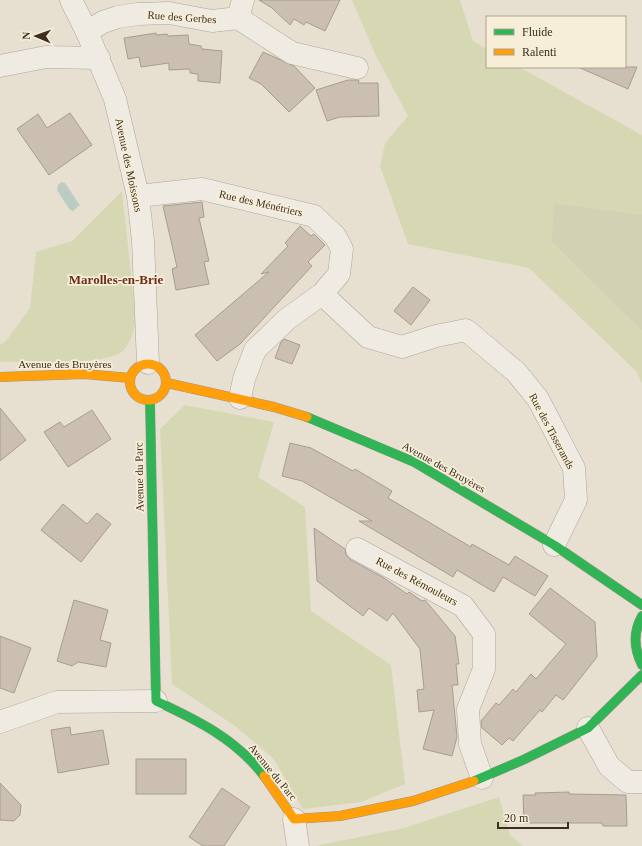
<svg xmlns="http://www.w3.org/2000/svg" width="642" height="846" font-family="Georgia,serif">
	<rect width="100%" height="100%" fill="#e7e0d1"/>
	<g fill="#d6d7b3">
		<polygon points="352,0 460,0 473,41 487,49 487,67 519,67 642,135 642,215 556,203 551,241 642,331 642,384 637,372 529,268 408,244 380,166 385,143 408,116 376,56"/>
		<path d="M122,191L136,320C134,331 130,347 120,353C98,366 28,361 0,362V345L6,341L30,308L36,252L72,241Z"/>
		<polygon points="185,405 274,422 258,477 305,507 311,611 391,665 405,784 361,802 303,809 273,758 235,726 172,684 160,429"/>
		<polygon points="499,797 510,835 523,846 315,846 404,828"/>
	</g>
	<polygon fill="#d1d1b3" points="555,203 642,215 642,331 551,241"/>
	<polygon fill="#bcccc2" points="62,182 65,183 79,204 80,205 73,211 70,210 57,190 58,185"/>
	<g fill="#cbbfb2" stroke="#a89c90">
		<polygon points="259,0 340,0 325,31 306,22 304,25 294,19 290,25 272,8"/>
		<polygon points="156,33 156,35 167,34 168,36 188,35 189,44 201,46 202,49 222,51 220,83 198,81 198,74 190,73 190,69 169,70 169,63 141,67 139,57 128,59 124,38"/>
		<polygon points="263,52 294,66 315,88 289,112 261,84 249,78"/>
		<polygon points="578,67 637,67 628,89"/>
		<polygon points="348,80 359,80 358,83 378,83 379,116 340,117 327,121 316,90"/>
		<polygon points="70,113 92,145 49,175 17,129 38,114 47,128"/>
		<polygon points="202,202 204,217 199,218 209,261 204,262 209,284 176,290 172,269 177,267 163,206"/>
		<polygon points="300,226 311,236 314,234 325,245 308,262 312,266 240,344 217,361 195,335 269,272 261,274 288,246 285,243"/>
		<polygon points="413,287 430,300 411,325 394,311"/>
		<polygon points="284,339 300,345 292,364 275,358 281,342"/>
		<polygon points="0,408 26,440 0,461"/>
		<polygon points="92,410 111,439 68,467 44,432 60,422 64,427"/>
		<polygon points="290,443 311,448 353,471 355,469 392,491 388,498 471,547 472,544 509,565 515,556 548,576 535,596 503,577 494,592 457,570 453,577 359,521 372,521 302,481 282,476"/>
		<polygon points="63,504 87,524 97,513 111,524 81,562 41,530"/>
		<polygon points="314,528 345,549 346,555 351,560 384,578 407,594 409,592 422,601 425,600 455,636 459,664 456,664 458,685 452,685 457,737 452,756 423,749 434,710 419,712 417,690 424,689 420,649 393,613 387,621 369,608 363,616 317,581"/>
		<polygon points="550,588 595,622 597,657 563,700 556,695 542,712 540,710 513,741 509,738 502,745 482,728 481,721 496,703 499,705 513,689 516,692 531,674 536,679 566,644 529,614"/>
		<polygon points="74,600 108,610 100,640 111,643 106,667 78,662 72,666 57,661"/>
		<polygon points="0,636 31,648 14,693 0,688"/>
		<polygon points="70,727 71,735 103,730 109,764 58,773 51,730"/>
		<rect x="136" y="759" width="50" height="35"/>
		<polygon points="0,783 21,805 20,815 14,821 0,820"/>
		<polygon points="222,788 250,807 224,846 203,846 189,837"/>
		<polygon points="569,792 569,794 626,795 627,826 603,826 602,823 524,823 523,795 536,795 535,793"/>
	</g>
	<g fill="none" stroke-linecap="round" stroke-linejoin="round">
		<defs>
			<g id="street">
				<polyline points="71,0 87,32 115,99 138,196 143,241 148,363"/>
				<polyline points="238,18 292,53 357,68"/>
				<polyline points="87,32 103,22 118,17 138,14 169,13 212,21 238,18 243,0"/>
				<polyline points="0,66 46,57 99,58"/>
				<polyline points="138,196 202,189 314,216 335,236 342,249 339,274 322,294"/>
				<polyline points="240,398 244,379 255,350 287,319 322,294 368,337 402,347 436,336 466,330 516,372 538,399 574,468 576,500 554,545"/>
				<polyline points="357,549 463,606 484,634 484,669 468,709 470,744 482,778"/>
				<polyline points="0,722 57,702 156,701"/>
				<polyline points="588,728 609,766 628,782 642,782"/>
				<polyline points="294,819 298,846"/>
			</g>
			<g id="fast">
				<path d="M150,401L156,701C197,720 236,739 264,776"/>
				<polyline points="307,417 414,462 554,545 642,605"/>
				<path d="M642,616C633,632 634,649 642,665"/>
				<polyline points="474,781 523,760 588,728 642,675"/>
			</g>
			<g id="slow">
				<circle cx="148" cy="382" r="18"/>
				<polyline points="0,377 84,374 130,378"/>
				<polyline points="167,383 274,407 307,417"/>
				<polyline points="264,776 294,819 340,816 413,801 474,781"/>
			</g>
		</defs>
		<use href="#street" stroke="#ada599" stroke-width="23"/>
		<use href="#fast" stroke="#9c958a" stroke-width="10"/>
		<use href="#slow" stroke="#9c958a" stroke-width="10"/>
		<use href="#street" stroke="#efebe3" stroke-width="22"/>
		<use href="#fast" stroke="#30b455" stroke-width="9"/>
		<use href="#slow" stroke="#ff9f0a" stroke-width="9"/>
	</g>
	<g text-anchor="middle" stroke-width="3.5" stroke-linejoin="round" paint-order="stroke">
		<g font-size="11" fill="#3d2e20" stroke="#f7eed8">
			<text transform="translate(182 17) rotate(4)" y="4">Rue des Gerbes</text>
			<text transform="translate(129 165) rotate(78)" y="4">Avenue des Moissons</text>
			<text transform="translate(261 203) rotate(13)" y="4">Rue des Ménétriers</text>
			<text x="65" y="368">Avenue des Bruyères</text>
			<text transform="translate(552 431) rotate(62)" y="4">Rue des Tisserands</text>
			<text transform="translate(444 467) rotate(29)" y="4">Avenue des Bruyères</text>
			<text transform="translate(139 477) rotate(-91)" y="4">Avenue du Parc</text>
			<text transform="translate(417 581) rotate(28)" y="4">Rue des Rémouleurs</text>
			<text transform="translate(273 772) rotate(51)" y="4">Avenue du Parc</text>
		</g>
		<g font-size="13" font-weight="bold" fill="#6b2e1e" stroke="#f7eed8">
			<text x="116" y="284">Marolles-en-Brie</text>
		</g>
	</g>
	<rect x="486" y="16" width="140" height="52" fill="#f7eed8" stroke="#ada18e"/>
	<rect x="494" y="29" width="20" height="6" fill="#30b455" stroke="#ada18e"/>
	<text x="522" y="36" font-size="12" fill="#3d2e20">Fluide</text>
	<rect x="494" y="49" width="20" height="6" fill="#ff9f0a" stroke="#ada18e"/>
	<text x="522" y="56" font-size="12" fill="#3d2e20">Ralenti</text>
	<g transform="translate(36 36) rotate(272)" stroke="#f7eed8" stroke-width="3" paint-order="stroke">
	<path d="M0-3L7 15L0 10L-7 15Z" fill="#3d2e20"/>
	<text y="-6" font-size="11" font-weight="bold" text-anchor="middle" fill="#3d2e20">N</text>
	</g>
	<path d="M498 822v6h70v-6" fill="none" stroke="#3d2e20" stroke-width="2"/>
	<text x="504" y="822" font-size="12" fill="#3d2e20" stroke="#f7eed8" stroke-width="3" paint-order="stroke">20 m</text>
</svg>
